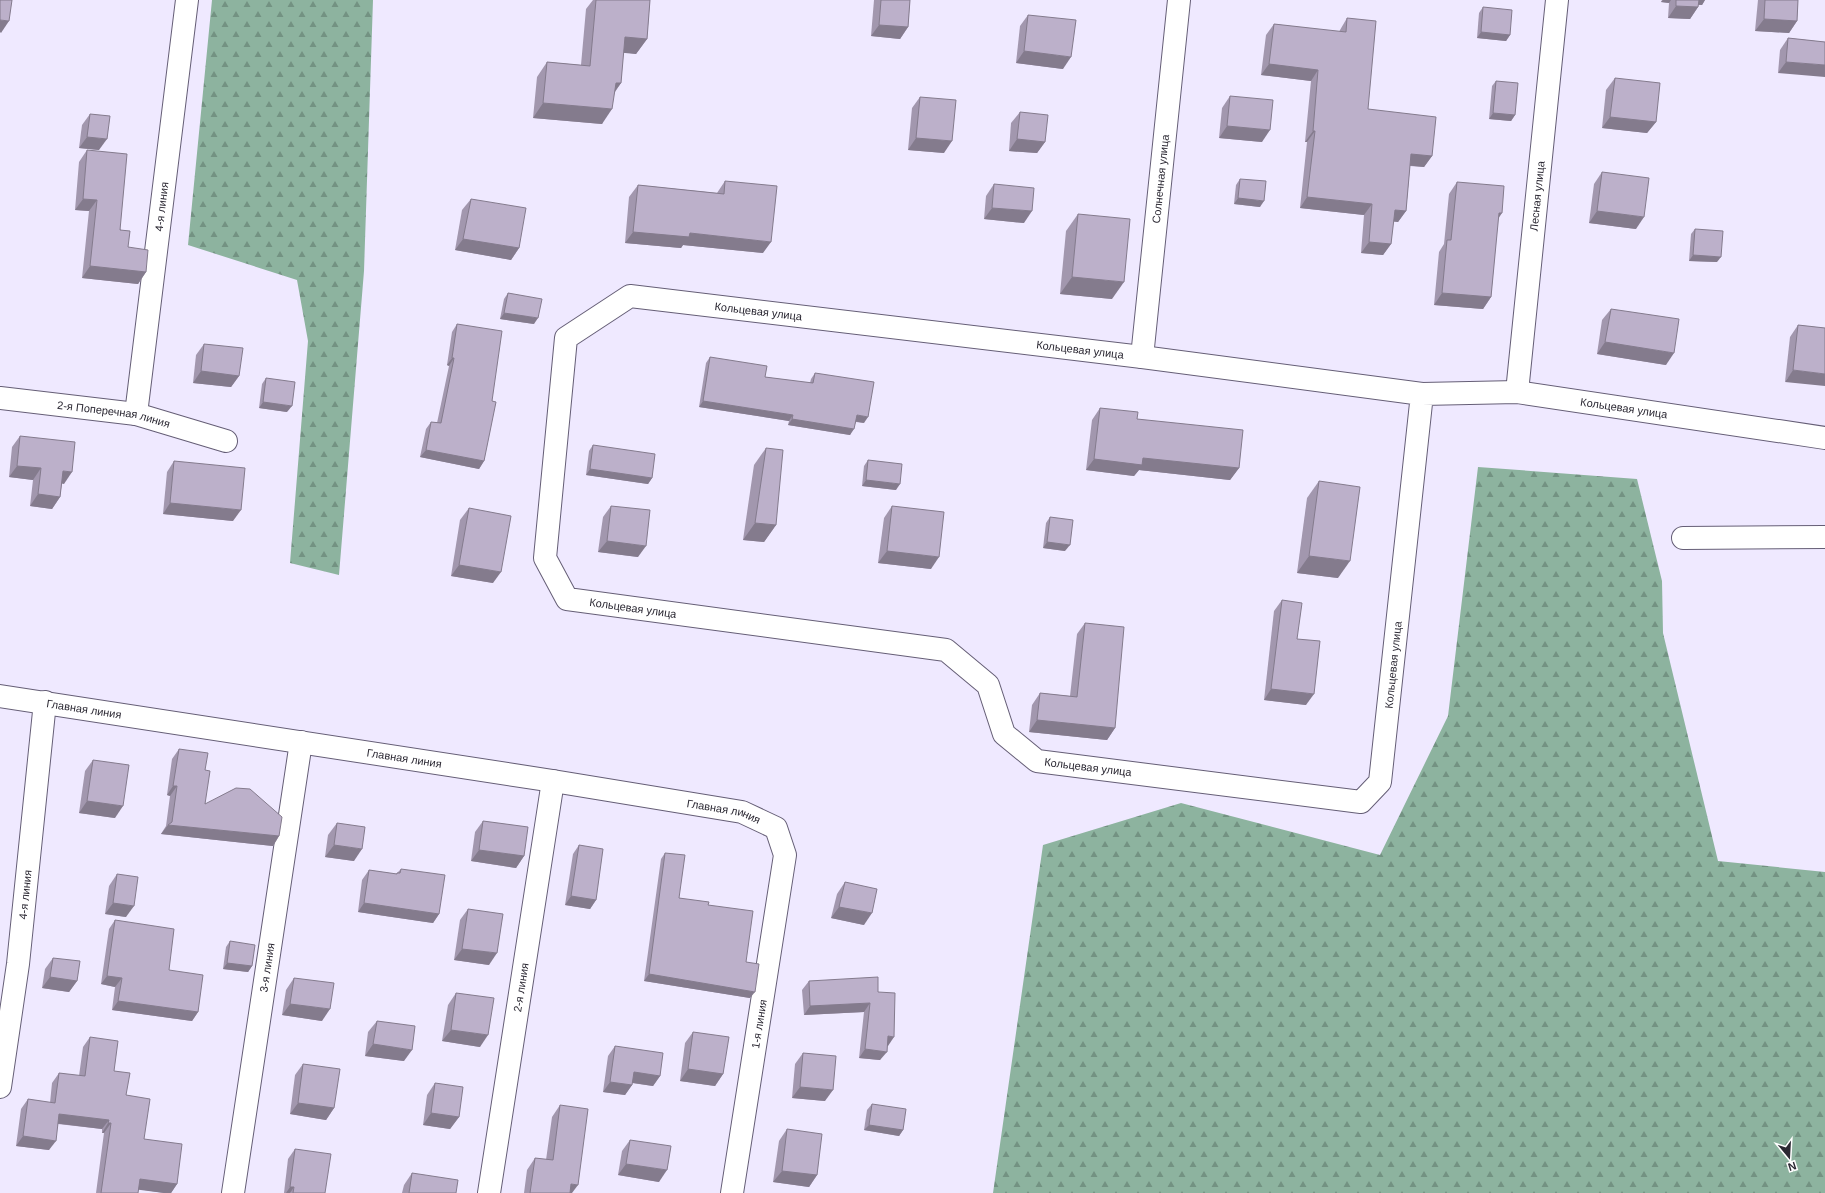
<svg xmlns="http://www.w3.org/2000/svg" width="1825" height="1193" font-family="Helvetica,sans-serif">
	<defs>
		<pattern id="forest-firs" width="22" height="20" patternUnits="userSpaceOnUse"><rect width="22" height="20" fill="#8db39f"/><path d="M5 1l3.5 6h-7zM16 11l3.5 6h-7z" fill="#739282"/></pattern>
	</defs>
	<rect width="100%" height="100%" fill="#efe9ff"/>
	<g fill="url(#forest-firs)">
		<polygon points="212,0 373,0 364,271 339,575 290,563 308,341 297,280 188,245"/>
		<polygon points="1478,467 1637,479 1662,581 1663,633 1718,861 1825,872 1825,1193 993,1193 1043,845 1181,803 1380,855 1448,716"/>
	</g>
	<g fill="none" stroke-linecap="round" stroke-linejoin="round">
		<defs>
			<g id="minor">
				<path id="s1" d="M1142,357L1179,0"/>
				<path id="s2" d="M1517,392L1557,0"/>
				<path id="s3" d="M1422,394L1380,782L1361,802L1037,761L1004,734L988,685L946,650L567,599L545,558L566,338L630,296L1142,357L1422,394L1517,392L1825,438"/>
				<path id="s4" d="M0,398L136,414L226,441"/>
				<path id="s5" d="M136,414L187,0"/>
				<polyline points="1683,538 1825,537"/>
				<path id="s6" d="M0,696L553,781L742,812L776,828L785,855L732,1193"/>
				<path id="s7" d="M0,1087L18,964L45,702"/>
				<path id="s8" d="M233,1193L301,742"/>
				<path id="s9" d="M489,1193L553,781"/>
			</g>
		</defs>
		<use href="#minor" stroke="#655e76" stroke-width="24"/>
		<use href="#minor" stroke="#fff" stroke-width="22"/>
	</g>
	<g fill="#a297ae">
		<polygon points="593,0 650,0 647,39 636,54 623,52 621,83 615,92 602,124 533,118 537,77 547,62 581,65 586,9"/>
		<polygon points="874,0 910,0 908,27 900,39 871,36"/>
		<polygon points="1662,0 1705,0 1702,5 1698,5 1698,7 1690,19 1668,18 1669,3 1661,2"/>
		<polygon points="1758,0 1798,0 1797,21 1789,33 1755,31"/>
		<polygon points="1483,7 1510,35 1506,41 1477,38 1479,13"/>
		<polygon points="1028,15 1063,69 1016,63 1020,26"/>
		<polygon points="1347,18 1368,109 1432,156 1424,167 1410,166 1406,211 1398,222 1393,221 1391,244 1383,255 1361,253 1364,215 1300,208 1307,142 1305,142 1311,81 1261,75 1266,35 1274,24 1339,32 1340,30"/>
		<polygon points="1788,38 1825,42 1778,73 1780,50"/>
		<polygon points="1615,78 1656,122 1647,133 1602,128 1606,90"/>
		<polygon points="1496,81 1515,115 1511,121 1489,119 1492,86"/>
		<polygon points="1230,96 1262,142 1219,138 1222,108"/>
		<polygon points="920,97 944,153 908,150 912,108"/>
		<polygon points="1020,112 1045,142 1037,153 1009,151 1011,123"/>
		<polygon points="90,114 99,150 79,148 82,125"/>
		<polygon points="87,150 128,247 146,272 138,284 82,278 89,211 75,210 79,162"/>
		<polygon points="1602,172 1636,229 1589,223 1594,184"/>
		<polygon points="1240,179 1260,207 1234,204 1236,185"/>
		<polygon points="725,181 763,253 683,245 681,248 625,243 629,197 638,185 717,193"/>
		<polygon points="1457,182 1498,218 1491,297 1483,309 1434,305 1439,252 1444,244 1449,194"/>
		<polygon points="994,184 1024,223 984,219 986,196"/>
		<polygon points="471,199 519,248 511,260 455,250 462,210"/>
		<polygon points="1078,214 1112,299 1060,294 1066,231"/>
		<polygon points="1695,229 1717,262 1689,261 1691,234"/>
		<polygon points="508,293 534,324 500,319 504,299"/>
		<polygon points="1611,309 1666,365 1597,354 1602,320"/>
		<polygon points="457,324 492,401 484,461 479,469 420,457 426,429 431,422 437,423 449,366 447,365 452,332"/>
		<polygon points="1798,325 1825,328 1785,382 1790,337"/>
		<polygon points="204,344 239,376 231,387 193,383 196,355"/>
		<polygon points="710,357 765,377 810,383 811,379 815,373 864,423 856,422 850,435 788,425 789,421 699,407 706,363"/>
		<polygon points="266,378 287,412 259,408 262,384"/>
		<polygon points="1100,408 1137,419 1239,468 1230,480 1139,470 1134,476 1086,470 1092,420"/>
		<polygon points="20,436 64,484 62,483 60,497 52,509 30,506 33,480 9,477 12,447"/>
		<polygon points="593,445 652,478 648,484 586,475 589,451"/>
		<polygon points="766,448 776,525 764,542 743,540 754,465"/>
		<polygon points="868,460 896,490 862,486 864,466"/>
		<polygon points="174,461 233,521 163,514 167,472"/>
		<polygon points="1319,481 1338,578 1297,573 1307,498"/>
		<polygon points="611,506 638,557 598,552 603,517"/>
		<polygon points="892,506 931,569 878,563 884,518"/>
		<polygon points="469,508 493,583 451,576 460,520"/>
		<polygon points="1050,517 1065,551 1043,548 1046,523"/>
		<polygon points="1282,600 1297,639 1306,705 1264,700 1274,611"/>
		<polygon points="1085,623 1115,728 1107,740 1029,732 1032,705 1040,693 1070,696 1077,634"/>
		<polygon points="179,749 205,770 205,804 279,836 273,846 161,834 166,826 170,796 167,795 172,759"/>
		<polygon points="93,760 115,818 79,813 85,771"/>
		<polygon points="483,821 524,856 516,868 471,861 475,832"/>
		<polygon points="337,823 354,861 325,857 328,835"/>
		<polygon points="579,845 596,900 590,909 565,905 573,854"/>
		<polygon points="665,853 679,898 708,905 746,962 750,998 644,981 661,859"/>
		<polygon points="401,869 439,914 433,923 358,912 362,880 369,870 396,874"/>
		<polygon points="117,874 126,917 105,914 109,886"/>
		<polygon points="845,882 864,925 831,918 837,894"/>
		<polygon points="468,909 489,965 454,960 460,920"/>
		<polygon points="115,920 198,1012 192,1021 112,1010 115,987 101,984 109,929"/>
		<polygon points="230,941 252,966 248,972 223,969 226,947"/>
		<polygon points="53,958 77,981 69,992 42,988 45,969"/>
		<polygon points="294,978 322,1021 282,1015 286,990"/>
		<polygon points="809,981 878,992 888,1046 887,1046 880,1060 859,1058 864,1012 804,1015 802,990"/>
		<polygon points="456,993 480,1047 442,1041 448,1005"/>
		<polygon points="377,1021 404,1061 365,1056 368,1032"/>
		<polygon points="693,1032 723,1074 715,1086 680,1081 685,1043"/>
		<polygon points="90,1037 114,1071 126,1095 144,1139 177,1184 171,1193 164,1193 138,1189 138,1193 96,1193 104,1133 102,1133 102,1129 58,1124 49,1150 16,1146 21,1109 28,1099 50,1103 52,1083 59,1073 79,1076 83,1047"/>
		<polygon points="615,1046 660,1076 653,1086 632,1083 632,1085 625,1095 603,1092 608,1056"/>
		<polygon points="803,1053 825,1101 792,1098 795,1064"/>
		<polygon points="303,1064 334,1108 326,1120 290,1114 295,1075"/>
		<polygon points="435,1083 459,1117 450,1129 423,1125 427,1095"/>
		<polygon points="872,1104 903,1130 899,1136 864,1130 867,1110"/>
		<polygon points="560,1105 572,1193 524,1193 527,1170 535,1158 546,1160 552,1117"/>
		<polygon points="787,1129 817,1175 809,1187 773,1182 779,1141"/>
		<polygon points="630,1140 659,1182 618,1175 622,1151"/>
		<polygon points="295,1149 325,1193 284,1193 288,1159"/>
		<polygon points="412,1173 456,1193 402,1193 404,1185"/>
	</g>
	<g fill="#847b8d">
		<polygon points="1663,0 1671,0 1669,3 1661,2"/>
		<polygon points="1694,0 1705,0 1702,5 1691,4"/>
		<polygon points="1676,6 1698,7 1690,19 1668,18"/>
		<polygon points="1764,19 1797,21 1789,33 1755,31"/>
		<polygon points="0,20 9,21 1,33 0,32"/>
		<polygon points="879,25 908,27 900,39 871,36"/>
		<polygon points="1481,32 1510,35 1506,41 1477,38"/>
		<polygon points="625,37 647,39 636,54 614,52"/>
		<polygon points="1024,51 1071,57 1063,69 1016,63"/>
		<polygon points="1786,62 1825,65 1825,77 1778,73"/>
		<polygon points="1269,64 1318,70 1311,81 1261,75"/>
		<polygon points="616,83 621,83 610,98"/>
		<polygon points="543,103 612,109 602,124 533,118"/>
		<polygon points="1493,113 1515,115 1511,121 1489,119"/>
		<polygon points="1610,117 1656,122 1647,133 1602,128"/>
		<polygon points="1227,126 1270,130 1262,142 1219,138"/>
		<polygon points="1313,131 1315,131 1307,142 1305,142"/>
		<polygon points="87,137 107,139 99,150 79,148"/>
		<polygon points="916,138 952,141 944,153 908,150"/>
		<polygon points="1017,139 1045,142 1037,153 1009,151"/>
		<polygon points="1411,154 1432,156 1424,167 1404,165"/>
		<polygon points="1307,197 1372,204 1364,215 1300,208"/>
		<polygon points="1238,198 1264,201 1260,207 1234,204"/>
		<polygon points="83,199 97,200 89,211 75,210"/>
		<polygon points="992,208 1032,211 1024,223 984,219"/>
		<polygon points="1395,210 1406,211 1398,222 1387,221"/>
		<polygon points="1597,211 1644,217 1636,229 1589,223"/>
		<polygon points="1499,213 1502,213 1494,225"/>
		<polygon points="633,232 690,233 771,242 763,253 683,245 681,248 625,243"/>
		<polygon points="463,239 519,248 511,260 455,250"/>
		<polygon points="1369,242 1391,244 1383,255 1361,253"/>
		<polygon points="1693,255 1721,257 1717,262 1689,261"/>
		<polygon points="90,266 146,272 138,284 82,278"/>
		<polygon points="1072,277 1124,282 1112,299 1060,294"/>
		<polygon points="1442,293 1491,297 1483,309 1434,305"/>
		<polygon points="504,313 538,318 534,324 500,319"/>
		<polygon points="1605,342 1674,353 1666,365 1597,354"/>
		<polygon points="452,358 454,358 449,366 447,365"/>
		<polygon points="1793,370 1825,374 1825,386 1785,382"/>
		<polygon points="201,371 239,376 231,387 193,383"/>
		<polygon points="703,401 793,415 789,421 699,407"/>
		<polygon points="263,402 292,406 287,412 259,408"/>
		<polygon points="857,415 868,417 864,423 853,421"/>
		<polygon points="792,419 854,429 850,435 788,425"/>
		<polygon points="426,450 484,461 479,469 420,457"/>
		<polygon points="1143,458 1239,468 1230,480 1139,470 1134,476 1086,470 1094,459"/>
		<polygon points="17,466 41,468 33,480 9,477"/>
		<polygon points="590,469 652,478 648,484 586,475"/>
		<polygon points="63,471 72,472 64,484 55,482"/>
		<polygon points="866,480 900,484 896,490 862,486"/>
		<polygon points="38,494 60,497 52,509 30,506"/>
		<polygon points="170,503 241,510 233,521 163,514"/>
		<polygon points="755,523 776,525 764,542 743,540"/>
		<polygon points="607,541 646,546 638,557 598,552"/>
		<polygon points="1047,542 1070,545 1065,551 1043,548"/>
		<polygon points="887,551 939,557 931,569 878,563"/>
		<polygon points="1309,556 1350,561 1338,578 1297,573"/>
		<polygon points="459,565 501,572 493,583 451,576"/>
		<polygon points="1271,689 1314,694 1306,705 1264,700"/>
		<polygon points="1037,720 1115,728 1107,740 1029,732"/>
		<polygon points="173,786 177,786 170,796 167,795"/>
		<polygon points="87,801 123,806 115,818 79,813"/>
		<polygon points="168,825 279,836 273,846 161,834"/>
		<polygon points="334,845 362,849 354,861 325,857"/>
		<polygon points="479,850 524,856 516,868 471,861"/>
		<polygon points="571,896 596,900 590,909 565,905"/>
		<polygon points="113,903 134,906 126,917 105,914"/>
		<polygon points="364,903 439,914 433,923 358,912"/>
		<polygon points="839,907 872,913 864,925 831,918"/>
		<polygon points="462,949 497,953 489,965 454,960"/>
		<polygon points="227,963 252,966 248,972 223,969"/>
		<polygon points="649,974 755,992 750,998 644,981"/>
		<polygon points="107,976 122,978 115,987 101,984"/>
		<polygon points="50,977 77,981 69,992 42,988"/>
		<polygon points="118,1001 198,1012 192,1021 112,1010"/>
		<polygon points="870,1003 864,1012 804,1015 810,1006"/>
		<polygon points="290,1004 330,1009 322,1021 282,1015"/>
		<polygon points="451,1030 488,1035 480,1047 442,1041"/>
		<polygon points="888,1036 894,1037 888,1046 882,1045"/>
		<polygon points="373,1044 412,1050 404,1061 365,1056"/>
		<polygon points="865,1049 887,1052 880,1060 859,1058"/>
		<polygon points="688,1069 723,1074 715,1086 680,1081"/>
		<polygon points="634,1072 660,1076 653,1086 627,1082"/>
		<polygon points="610,1082 632,1085 625,1095 603,1092"/>
		<polygon points="800,1087 833,1090 825,1101 792,1098"/>
		<polygon points="298,1103 334,1108 326,1120 290,1114"/>
		<polygon points="431,1113 459,1117 450,1129 423,1125"/>
		<polygon points="59,1114 109,1120 102,1129 53,1123"/>
		<polygon points="108,1123 111,1123 104,1133 102,1133"/>
		<polygon points="869,1125 903,1130 899,1136 864,1130"/>
		<polygon points="23,1136 56,1141 49,1150 16,1146"/>
		<polygon points="626,1164 667,1170 659,1182 618,1175"/>
		<polygon points="782,1171 817,1175 809,1187 773,1182"/>
		<polygon points="140,1179 177,1184 171,1193 164,1193 133,1189"/>
		<polygon points="571,1184 578,1185 572,1193 565,1193"/>
		<polygon points="290,1187 294,1187 290,1193 286,1193"/>
	</g>
	<g fill="#bcb0ca" stroke="#847b8d">
		<polygon points="0,0 12,0 9,21 0,20"/>
		<polygon points="596,0 650,0 647,39 625,37 621,83 616,83 612,109 543,103 547,62 590,66"/>
		<polygon points="881,0 910,0 908,27 879,25"/>
		<polygon points="1676,0 1699,0 1698,7 1676,6"/>
		<polygon points="1765,0 1798,0 1797,21 1764,19"/>
		<polygon points="1483,7 1512,10 1510,35 1481,32"/>
		<polygon points="1028,15 1076,20 1071,57 1024,51"/>
		<polygon points="1347,18 1376,21 1368,109 1436,117 1432,156 1411,154 1406,211 1395,210 1391,244 1369,242 1372,204 1307,197 1315,131 1313,131 1318,70 1269,64 1274,24 1346,32"/>
		<polygon points="1788,38 1825,42 1825,65 1786,62"/>
		<polygon points="1615,78 1660,83 1656,122 1610,117"/>
		<polygon points="1496,81 1518,83 1515,115 1493,113"/>
		<polygon points="1230,96 1273,100 1270,130 1227,126"/>
		<polygon points="920,97 956,100 952,141 916,138"/>
		<polygon points="1020,112 1048,115 1045,142 1017,139"/>
		<polygon points="90,114 110,116 107,139 87,137"/>
		<polygon points="87,150 127,154 120,230 130,231 128,247 148,250 146,272 90,266 97,200 83,199"/>
		<polygon points="1602,172 1649,178 1644,217 1597,211"/>
		<polygon points="1240,179 1266,181 1264,201 1238,198"/>
		<polygon points="725,181 777,186 771,242 690,233 689,237 633,232 638,185 724,194"/>
		<polygon points="1457,182 1504,186 1502,213 1499,213 1491,297 1442,293 1447,240 1451,240"/>
		<polygon points="994,184 1034,188 1032,211 992,208"/>
		<polygon points="471,199 526,208 519,248 463,239"/>
		<polygon points="1078,214 1130,219 1124,282 1072,277"/>
		<polygon points="1695,229 1723,231 1721,257 1693,255"/>
		<polygon points="508,293 542,299 538,318 504,313"/>
		<polygon points="1611,309 1679,319 1674,353 1605,342"/>
		<polygon points="457,324 502,331 492,401 496,402 484,461 426,450 431,422 441,423 454,358 452,358"/>
		<polygon points="1798,325 1825,328 1825,374 1793,370"/>
		<polygon points="204,344 243,348 239,376 201,371"/>
		<polygon points="710,357 767,366 765,377 813,383 815,373 874,382 868,417 857,415 854,429 792,419 793,415 703,401"/>
		<polygon points="266,378 295,382 292,406 263,402"/>
		<polygon points="1100,408 1138,412 1137,419 1243,430 1239,468 1143,458 1142,465 1094,459"/>
		<polygon points="20,436 75,442 72,472 63,471 60,497 38,494 41,468 17,466"/>
		<polygon points="593,445 655,454 652,478 590,469"/>
		<polygon points="766,448 783,450 776,525 755,523"/>
		<polygon points="868,460 902,464 900,484 866,480"/>
		<polygon points="174,461 245,468 241,510 170,503"/>
		<polygon points="1319,481 1360,487 1350,561 1309,556"/>
		<polygon points="611,506 650,510 646,546 607,541"/>
		<polygon points="892,506 944,512 939,557 887,551"/>
		<polygon points="469,508 511,516 501,572 459,565"/>
		<polygon points="1050,517 1073,520 1070,545 1047,542"/>
		<polygon points="1282,600 1302,603 1297,639 1320,641 1314,694 1271,689"/>
		<polygon points="1085,623 1124,627 1115,728 1037,720 1040,693 1077,697"/>
		<polygon points="179,749 208,753 205,770 210,771 205,804 236,788 250,789 282,817 279,836 168,825 172,822 177,786 173,786"/>
		<polygon points="93,760 129,765 123,806 87,801"/>
		<polygon points="483,821 528,827 524,856 479,850"/>
		<polygon points="337,823 365,827 362,849 334,845"/>
		<polygon points="579,845 603,849 596,900 571,896"/>
		<polygon points="665,853 685,855 679,898 709,902 708,905 753,911 746,962 759,964 755,992 649,974"/>
		<polygon points="401,869 445,875 439,914 364,903 369,870 397,874 397,873 400,873"/>
		<polygon points="117,874 138,877 134,906 113,903"/>
		<polygon points="845,882 877,889 872,913 839,907"/>
		<polygon points="468,909 503,914 497,953 462,949"/>
		<polygon points="115,920 174,929 169,970 203,975 198,1012 118,1001 122,978 107,976"/>
		<polygon points="230,941 255,945 252,966 227,963"/>
		<polygon points="53,958 80,961 77,981 50,977"/>
		<polygon points="878,977 878,992 895,993 894,1037 888,1036 887,1052 865,1049 870,1003 810,1006 809,981"/>
		<polygon points="294,978 334,983 330,1009 290,1004"/>
		<polygon points="456,993 494,998 488,1035 451,1030"/>
		<polygon points="377,1021 415,1026 412,1050 373,1044"/>
		<polygon points="693,1032 729,1037 723,1074 688,1069"/>
		<polygon points="90,1037 118,1041 114,1071 130,1073 126,1095 150,1099 144,1139 182,1144 177,1184 140,1179 138,1193 101,1193 111,1123 108,1123 109,1120 59,1114 56,1141 23,1136 28,1099 55,1103 59,1073 85,1076"/>
		<polygon points="615,1046 663,1053 660,1076 634,1072 632,1085 610,1082"/>
		<polygon points="803,1053 836,1056 833,1090 800,1087"/>
		<polygon points="303,1064 340,1069 334,1108 298,1103"/>
		<polygon points="435,1083 463,1087 459,1117 431,1113"/>
		<polygon points="872,1104 906,1109 903,1130 869,1125"/>
		<polygon points="560,1105 588,1109 578,1185 571,1184 570,1193 530,1193 535,1158 553,1160"/>
		<polygon points="787,1129 822,1134 817,1175 782,1171"/>
		<polygon points="630,1140 671,1146 667,1170 626,1164"/>
		<polygon points="295,1149 331,1154 325,1193 293,1193 294,1187 290,1187"/>
		<polygon points="412,1173 458,1180 456,1193 409,1193"/>
	</g>
	<g text-anchor="middle" stroke-width="3" stroke-linejoin="round" paint-order="stroke">
		<g font-size="11" fill="#2a2732" stroke="#fff">
			<text dy="4" stroke="none"><textPath href="#s1" startOffset="179">Солнечная улица</textPath></text>
			<text dy="4" stroke="none"><textPath href="#s2" startOffset="197">Лесная улица</textPath></text>
			<text dy="4" stroke="none"><textPath href="#s5" startOffset="209">4-я линия</textPath></text>
			<text dy="4" stroke="none"><textPath href="#s3" startOffset="1749">Кольцевая улица</textPath></text>
			<text dy="4" stroke="none"><textPath href="#s3" startOffset="2073">Кольцевая улица</textPath></text>
			<text dy="4" stroke="none"><textPath href="#s3" startOffset="2621">Кольцевая улица</textPath></text>
			<text dy="4" stroke="none"><textPath href="#s4" startOffset="115">2-я Поперечная линия</textPath></text>
			<text transform="translate(633 608) rotate(8)" y="4">Кольцевая улица</text>
			<text transform="translate(1393 665) rotate(-84)" y="4">Кольцевая улица</text>
			<text dy="4" stroke="none"><textPath href="#s6" startOffset="85">Главная линия</textPath></text>
			<text dy="4" stroke="none"><textPath href="#s6" startOffset="409">Главная линия</textPath></text>
			<text transform="translate(1088 767) rotate(7)" y="4">Кольцевая улица</text>
			<text dy="4" stroke="none"><textPath href="#s6" startOffset="733">Главная линия</textPath></text>
			<text dy="4" stroke="none"><textPath href="#s7" startOffset="194">4-я линия</textPath></text>
			<text dy="4" stroke="none"><textPath href="#s8" startOffset="228">3-я линия</textPath></text>
			<text dy="4" stroke="none"><textPath href="#s9" startOffset="208">2-я линия</textPath></text>
			<text transform="translate(759 1024) rotate(-81)" y="4">1-я линия</text>
		</g>
	</g>
	<g transform="translate(1789 1157) rotate(162)" stroke="#ffffff" stroke-width="3" paint-order="stroke">
	<path d="M0-3L7 15L0 10L-7 15Z" fill="#2a2732"/>
	<text y="-6" font-size="11" font-weight="bold" text-anchor="middle" fill="#2a2732">N</text>
	</g>
</svg>
